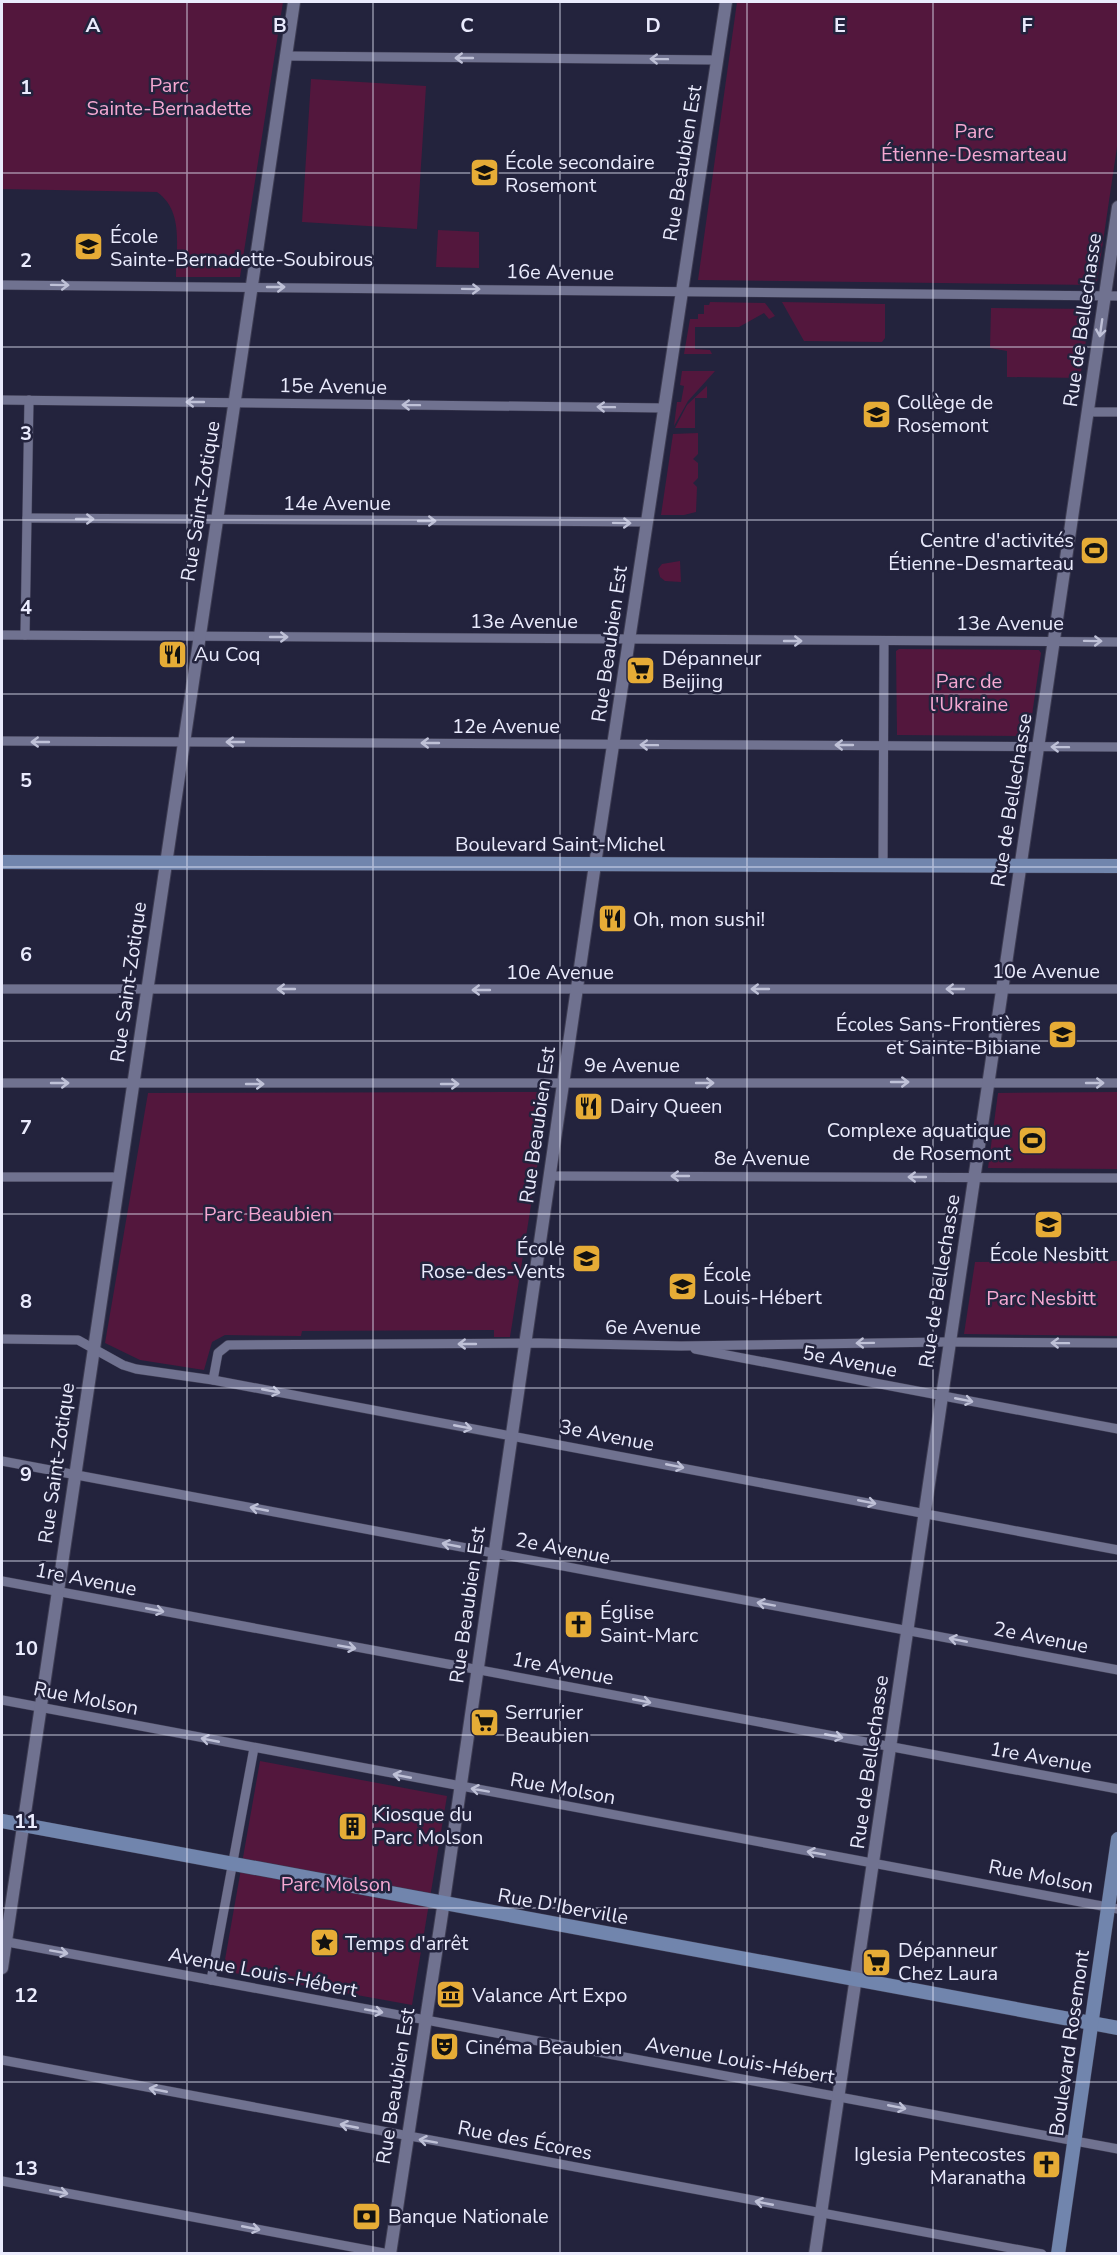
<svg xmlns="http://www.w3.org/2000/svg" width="1120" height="2255" font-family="'Nunito Sans',sans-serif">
	<rect width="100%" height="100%" fill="#23233d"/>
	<g fill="#53173d">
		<path d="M2,2H283L240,277H176C176,247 184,211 157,192L2,189Z"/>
		<polygon points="737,2 1118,2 1118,140 1097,282 1093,285 698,280"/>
		<polygon points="311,79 426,86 417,229 302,222"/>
		<polygon points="438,230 479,232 479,268 436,267"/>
		<polygon points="710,302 765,303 775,316 769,319 764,313 739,327 695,327 695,349 710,350 712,354 684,354 690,319 698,319 698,314 704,314 704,305 709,305"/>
		<polygon points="782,302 885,304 885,338 882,342 804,341"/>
		<polygon points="991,308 1091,309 1080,378 1007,377 1007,351 990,348"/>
		<polygon points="682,371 715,371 688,401 674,426 677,402 681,402 684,386 680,385"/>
		<polygon points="707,386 707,398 695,398 695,428 675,428 687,405"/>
		<polygon points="698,433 698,454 693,459 698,463 698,478 693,483 697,487 696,512 684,515 661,515 673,434"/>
		<polygon points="680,561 681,582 665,581 660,577 658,569 662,564"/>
		<polygon points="899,649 1039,650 1041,653 1029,736 897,735 896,651"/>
		<polygon points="549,1092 510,1337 494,1337 494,1330 302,1331 301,1336 225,1335 212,1342 204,1370 140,1360 105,1343 148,1093"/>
		<polygon points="1118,1092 1118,1169 988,1168 998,1093"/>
		<polygon points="1118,1261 1118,1336 964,1334 975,1262"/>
		<polygon points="260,1761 447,1796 412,2005 223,1971"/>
	</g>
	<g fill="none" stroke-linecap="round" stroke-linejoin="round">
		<defs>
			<g id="minor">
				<polyline points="286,56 717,60"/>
				<polyline points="2,285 1118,296"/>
				<polyline points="2,400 665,408"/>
				<polyline points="1089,412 1118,412"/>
				<polyline points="27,518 647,522"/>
				<polyline points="2,635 1118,642"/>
				<polyline points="25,635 29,400"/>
				<polyline points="2,741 1118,747"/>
				<polyline points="883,864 884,642"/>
				<polyline points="2,989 1118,989"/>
				<polyline points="2,1083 1118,1083"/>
				<polyline points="550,1176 1118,1178"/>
				<polyline points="2,1177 119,1177"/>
				<polyline points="2,1339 78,1340 123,1365 136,1369 213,1380 1118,1550"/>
				<polyline points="695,1349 1118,1429"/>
				<polyline points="213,1380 218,1353 228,1345 539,1343 681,1346 944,1342 1118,1343"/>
				<polyline points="2,1461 1118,1670"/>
				<polyline points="2,1581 1118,1789"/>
				<polyline points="2,1700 1118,1909"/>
				<polyline points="2,1941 1118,2149"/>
				<polyline points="211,1980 254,1748"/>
				<polyline points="2,2060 1042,2254"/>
				<polyline points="2,2181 389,2254"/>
			</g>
			<g id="tertiary">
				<polyline points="2,1968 294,2"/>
				<polyline points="390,2254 442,1914 598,844 726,2"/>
				<polyline points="815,2254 1118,207"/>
			</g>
			<g id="secondary">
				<polyline points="2,862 1118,866"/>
				<polyline points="2,1821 1118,2028"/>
				<polyline points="1058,2254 1118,1839"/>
			</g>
		</defs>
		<use href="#minor" stroke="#3e3d53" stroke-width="10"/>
		<use href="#tertiary" stroke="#3e3d53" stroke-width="14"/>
		<use href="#secondary" stroke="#3e3d53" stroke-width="15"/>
		<use href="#minor" stroke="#707290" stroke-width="9"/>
		<use href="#tertiary" stroke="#707290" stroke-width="12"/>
		<use href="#secondary" stroke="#7185ad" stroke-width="14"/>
	</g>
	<defs><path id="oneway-shaft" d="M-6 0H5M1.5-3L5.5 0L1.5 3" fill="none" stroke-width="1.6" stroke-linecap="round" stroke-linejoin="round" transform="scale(1.5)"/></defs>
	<g stroke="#bfc1d7">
		<use href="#oneway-shaft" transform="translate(464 58) rotate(-180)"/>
		<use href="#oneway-shaft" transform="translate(659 59) rotate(-179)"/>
		<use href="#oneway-shaft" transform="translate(60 285) rotate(1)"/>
		<use href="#oneway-shaft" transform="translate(276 287)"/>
		<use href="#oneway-shaft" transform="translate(471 289) rotate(1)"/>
		<use href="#oneway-shaft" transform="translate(1101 328) rotate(98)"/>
		<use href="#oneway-shaft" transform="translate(195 402) rotate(-180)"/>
		<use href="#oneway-shaft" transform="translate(411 405) rotate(-179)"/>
		<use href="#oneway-shaft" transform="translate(606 407) rotate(-179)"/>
		<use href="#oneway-shaft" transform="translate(85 519)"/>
		<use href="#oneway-shaft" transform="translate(427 521)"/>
		<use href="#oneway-shaft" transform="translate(622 523) rotate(1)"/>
		<use href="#oneway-shaft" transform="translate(279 637)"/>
		<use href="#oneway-shaft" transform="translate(793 641)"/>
		<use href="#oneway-shaft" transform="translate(1093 641) rotate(1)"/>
		<use href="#oneway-shaft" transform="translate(40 742) rotate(-180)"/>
		<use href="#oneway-shaft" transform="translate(235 742) rotate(-180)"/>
		<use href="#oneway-shaft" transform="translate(430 743) rotate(-180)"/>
		<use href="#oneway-shaft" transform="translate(649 745) rotate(-179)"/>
		<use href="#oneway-shaft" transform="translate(844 745) rotate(180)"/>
		<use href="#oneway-shaft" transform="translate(1060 747) rotate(-179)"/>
		<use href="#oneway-shaft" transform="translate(286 989) rotate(180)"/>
		<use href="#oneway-shaft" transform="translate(760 989) rotate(180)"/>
		<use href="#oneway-shaft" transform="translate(955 989) rotate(180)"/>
		<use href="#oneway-shaft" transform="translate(481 990) rotate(-180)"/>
		<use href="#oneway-shaft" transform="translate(900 1082)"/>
		<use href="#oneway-shaft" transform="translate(60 1083)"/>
		<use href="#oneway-shaft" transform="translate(705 1083)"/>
		<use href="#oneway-shaft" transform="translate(1095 1083)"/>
		<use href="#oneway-shaft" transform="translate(255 1084)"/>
		<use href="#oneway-shaft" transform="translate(450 1084)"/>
		<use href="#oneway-shaft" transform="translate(680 1176) rotate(-180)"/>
		<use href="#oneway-shaft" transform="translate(917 1177) rotate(-180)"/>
		<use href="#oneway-shaft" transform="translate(865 1343) rotate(179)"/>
		<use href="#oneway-shaft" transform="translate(1060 1343) rotate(-179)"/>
		<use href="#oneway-shaft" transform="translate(467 1344) rotate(180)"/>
		<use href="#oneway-shaft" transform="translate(271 1391) rotate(11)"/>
		<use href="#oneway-shaft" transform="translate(964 1400) rotate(11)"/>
		<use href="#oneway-shaft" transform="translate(463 1427) rotate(11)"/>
		<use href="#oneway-shaft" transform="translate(675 1466) rotate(11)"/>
		<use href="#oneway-shaft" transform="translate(867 1502) rotate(11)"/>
		<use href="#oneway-shaft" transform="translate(259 1509) rotate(-169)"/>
		<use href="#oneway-shaft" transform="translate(451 1545) rotate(-169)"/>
		<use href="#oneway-shaft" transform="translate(766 1604) rotate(-170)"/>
		<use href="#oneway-shaft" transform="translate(155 1610) rotate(11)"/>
		<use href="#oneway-shaft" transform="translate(958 1640) rotate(-169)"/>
		<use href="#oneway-shaft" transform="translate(347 1647) rotate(10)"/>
		<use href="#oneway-shaft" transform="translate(642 1701) rotate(11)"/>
		<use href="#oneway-shaft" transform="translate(834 1736) rotate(11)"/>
		<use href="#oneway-shaft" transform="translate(210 1740) rotate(-169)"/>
		<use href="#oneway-shaft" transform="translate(402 1776) rotate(-169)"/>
		<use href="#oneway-shaft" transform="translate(480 1790) rotate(-170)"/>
		<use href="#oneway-shaft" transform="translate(816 1853) rotate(-170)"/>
		<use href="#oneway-shaft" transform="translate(59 1952) rotate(10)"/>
		<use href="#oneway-shaft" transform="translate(374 2011) rotate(10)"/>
		<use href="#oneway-shaft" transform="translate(158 2090) rotate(-169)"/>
		<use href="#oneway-shaft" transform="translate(897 2107) rotate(11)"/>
		<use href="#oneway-shaft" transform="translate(349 2126) rotate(-169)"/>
		<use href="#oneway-shaft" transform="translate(428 2141) rotate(-170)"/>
		<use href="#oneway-shaft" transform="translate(59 2192) rotate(11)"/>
		<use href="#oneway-shaft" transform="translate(764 2203) rotate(-169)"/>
		<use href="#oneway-shaft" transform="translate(251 2228) rotate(11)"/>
	</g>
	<path fill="none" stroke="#eaebfd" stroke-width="1.5" stroke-opacity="0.55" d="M187,2V2254M373,2V2254M560,2V2254M747,2V2254M933,2V2254M2,173H1118M2,347H1118M2,520H1118M2,694H1118M2,867H1118M2,1041H1118M2,1214H1118M2,1388H1118M2,1561H1118M2,1735H1118M2,1908H1118M2,2082H1118"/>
	<defs>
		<symbol id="school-square" viewBox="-11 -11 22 22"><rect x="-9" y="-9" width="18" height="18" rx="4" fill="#e6ac36" stroke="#23233d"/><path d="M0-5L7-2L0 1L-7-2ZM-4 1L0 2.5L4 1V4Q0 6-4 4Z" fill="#111"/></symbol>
		<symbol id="university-square" viewBox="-11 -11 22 22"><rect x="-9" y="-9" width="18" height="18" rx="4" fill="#e6ac36" stroke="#23233d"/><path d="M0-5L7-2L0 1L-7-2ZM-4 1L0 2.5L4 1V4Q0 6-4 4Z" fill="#111"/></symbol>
		<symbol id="stadium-square" viewBox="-11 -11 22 22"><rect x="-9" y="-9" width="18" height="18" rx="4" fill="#e6ac36" stroke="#23233d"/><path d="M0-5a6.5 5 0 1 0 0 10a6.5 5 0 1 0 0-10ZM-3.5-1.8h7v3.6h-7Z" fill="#111"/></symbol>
		<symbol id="restaurant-square" viewBox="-11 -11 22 22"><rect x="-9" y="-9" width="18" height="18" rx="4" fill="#e6ac36" stroke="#23233d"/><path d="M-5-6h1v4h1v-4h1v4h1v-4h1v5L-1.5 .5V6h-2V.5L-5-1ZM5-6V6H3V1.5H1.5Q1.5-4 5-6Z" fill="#111"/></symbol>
		<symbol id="supermarket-square" viewBox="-11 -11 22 22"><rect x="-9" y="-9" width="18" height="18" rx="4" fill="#e6ac36" stroke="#23233d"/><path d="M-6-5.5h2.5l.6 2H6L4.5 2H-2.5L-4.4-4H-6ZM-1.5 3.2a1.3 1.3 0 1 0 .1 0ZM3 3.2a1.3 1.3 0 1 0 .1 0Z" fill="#111"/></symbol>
		<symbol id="church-square" viewBox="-11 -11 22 22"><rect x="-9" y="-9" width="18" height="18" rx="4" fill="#e6ac36" stroke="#23233d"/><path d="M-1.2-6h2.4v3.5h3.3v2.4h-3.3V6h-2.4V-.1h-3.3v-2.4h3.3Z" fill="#111"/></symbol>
		<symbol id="building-square" viewBox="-11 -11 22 22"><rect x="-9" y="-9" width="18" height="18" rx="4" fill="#e6ac36" stroke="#23233d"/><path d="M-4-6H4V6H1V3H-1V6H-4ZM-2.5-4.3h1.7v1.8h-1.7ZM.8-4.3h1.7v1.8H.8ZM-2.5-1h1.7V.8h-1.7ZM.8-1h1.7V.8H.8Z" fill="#111"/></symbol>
		<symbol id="sight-square" viewBox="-11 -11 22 22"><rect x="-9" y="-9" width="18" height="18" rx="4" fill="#e6ac36" stroke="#23233d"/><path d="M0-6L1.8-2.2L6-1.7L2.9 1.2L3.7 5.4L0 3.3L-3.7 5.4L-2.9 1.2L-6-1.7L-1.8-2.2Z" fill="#111"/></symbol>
		<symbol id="museum-square" viewBox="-11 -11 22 22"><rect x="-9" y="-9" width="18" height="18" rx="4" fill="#e6ac36" stroke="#23233d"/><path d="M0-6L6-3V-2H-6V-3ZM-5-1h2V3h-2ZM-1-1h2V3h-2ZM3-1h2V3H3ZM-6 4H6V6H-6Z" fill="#111"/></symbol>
		<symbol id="theatre-square" viewBox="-11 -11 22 22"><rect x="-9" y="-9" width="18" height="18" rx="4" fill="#e6ac36" stroke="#23233d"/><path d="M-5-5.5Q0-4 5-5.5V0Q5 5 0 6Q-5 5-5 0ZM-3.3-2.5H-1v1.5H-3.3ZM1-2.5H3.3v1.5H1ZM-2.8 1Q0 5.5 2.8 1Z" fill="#111"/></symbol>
		<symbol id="bank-square" viewBox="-11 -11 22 22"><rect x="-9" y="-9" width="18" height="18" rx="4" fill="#e6ac36" stroke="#23233d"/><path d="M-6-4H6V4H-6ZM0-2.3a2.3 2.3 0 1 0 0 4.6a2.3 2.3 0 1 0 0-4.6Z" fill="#111"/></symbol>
	</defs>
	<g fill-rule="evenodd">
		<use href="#school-square" x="468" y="156" width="33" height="33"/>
		<use href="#school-square" x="72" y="230" width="33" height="33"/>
		<use href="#university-square" x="860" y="398" width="33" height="33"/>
		<use href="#stadium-square" x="1078" y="534" width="33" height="33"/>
		<use href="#restaurant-square" x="156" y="638" width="33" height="33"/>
		<use href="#supermarket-square" x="624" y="654" width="33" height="33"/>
		<use href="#restaurant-square" x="596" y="902" width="33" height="33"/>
		<use href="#school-square" x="1046" y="1018" width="33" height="33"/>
		<use href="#restaurant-square" x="572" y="1090" width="33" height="33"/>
		<use href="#stadium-square" x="1016" y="1124" width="33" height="33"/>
		<use href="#school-square" x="1032" y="1208" width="33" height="33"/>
		<use href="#school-square" x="570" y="1242" width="33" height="33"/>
		<use href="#school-square" x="666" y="1270" width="33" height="33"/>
		<use href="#church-square" x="562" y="1608" width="33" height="33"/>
		<use href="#supermarket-square" x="468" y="1706" width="33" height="33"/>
		<use href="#building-square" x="336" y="1810" width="33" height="33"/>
		<use href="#sight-square" x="308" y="1926" width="33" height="33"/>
		<use href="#supermarket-square" x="860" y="1946" width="33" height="33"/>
		<use href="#museum-square" x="434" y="1978" width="33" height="33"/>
		<use href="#theatre-square" x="428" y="2030" width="33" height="33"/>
		<use href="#church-square" x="1030" y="2148" width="33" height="33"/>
		<use href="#bank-square" x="350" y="2200" width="33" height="33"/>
	</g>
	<g text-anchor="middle" stroke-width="5" stroke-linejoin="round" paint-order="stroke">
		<g font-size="20" fill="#f5a8d2" stroke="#23233d">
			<text x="169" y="92">Parc<tspan x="169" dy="23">Sainte-Bernadette</tspan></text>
			<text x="974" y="138">Parc<tspan x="974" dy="23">Étienne-Desmarteau</tspan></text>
			<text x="969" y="688">Parc de<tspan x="969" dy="23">l'Ukraine</tspan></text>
			<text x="268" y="1221">Parc Beaubien</text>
			<text x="1041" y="1305">Parc Nesbitt</text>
			<text x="336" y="1891">Parc Molson</text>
		</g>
		<g font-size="20" fill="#eaebfd" stroke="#23233d" text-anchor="start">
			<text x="505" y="169">École secondaire<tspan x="505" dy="23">Rosemont</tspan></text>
			<text x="110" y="243">École<tspan x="110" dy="23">Sainte-Bernadette-Soubirous</tspan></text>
			<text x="897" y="409">Collège de<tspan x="897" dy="23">Rosemont</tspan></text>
			<text x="1074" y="547" text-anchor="end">Centre d'activités<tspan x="1074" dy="23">Étienne-Desmarteau</tspan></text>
			<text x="194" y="661">Au Coq</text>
			<text x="662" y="665">Dépanneur<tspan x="662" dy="23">Beijing</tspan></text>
			<text x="633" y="926">Oh, mon sushi!</text>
			<text x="1041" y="1031" text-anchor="end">Écoles Sans-Frontières<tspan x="1041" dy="23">et Sainte-Bibiane</tspan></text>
			<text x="610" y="1113">Dairy Queen</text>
			<text x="1011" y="1137" text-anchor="end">Complexe aquatique<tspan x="1011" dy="23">de Rosemont</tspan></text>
			<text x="565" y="1255" text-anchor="end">École<tspan x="565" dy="23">Rose-des-Vents</tspan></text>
			<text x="1049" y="1261" text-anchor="middle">École Nesbitt</text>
			<text x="703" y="1281">École<tspan x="703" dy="23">Louis-Hébert</tspan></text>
			<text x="600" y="1619">Église<tspan x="600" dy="23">Saint-Marc</tspan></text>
			<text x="505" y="1719">Serrurier<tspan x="505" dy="23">Beaubien</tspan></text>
			<text x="373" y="1821">Kiosque du<tspan x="373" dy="23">Parc Molson</tspan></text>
			<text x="345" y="1950">Temps d'arrêt</text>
			<text x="898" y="1957">Dépanneur<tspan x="898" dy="23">Chez Laura</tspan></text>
			<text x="472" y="2002">Valance Art Expo</text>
			<text x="465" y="2054">Cinéma Beaubien</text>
			<text x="1026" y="2161" text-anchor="end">Iglesia Pentecostes<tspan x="1026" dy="23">Maranatha</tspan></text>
			<text x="388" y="2223">Banque Nationale</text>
		</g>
		<g font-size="20" fill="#eaebfd" stroke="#23233d">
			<text transform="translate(682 163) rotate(-81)" y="7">Rue Beaubien Est</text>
			<text transform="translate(560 272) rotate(1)" y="7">16e Avenue</text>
			<text transform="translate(1082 320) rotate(-82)" y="7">Rue de Bellechasse</text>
			<text transform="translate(333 386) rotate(1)" y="7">15e Avenue</text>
			<text transform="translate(200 501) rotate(-81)" y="7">Rue Saint-Zotique</text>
			<text x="337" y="510">14e Avenue</text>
			<text x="524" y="628">13e Avenue</text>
			<text x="1010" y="630">13e Avenue</text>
			<text transform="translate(609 644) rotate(-82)" y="7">Rue Beaubien Est</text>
			<text x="506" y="733">12e Avenue</text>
			<text transform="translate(1011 800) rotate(-81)" y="7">Rue de Bellechasse</text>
			<text x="560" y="851">Boulevard Saint-Michel</text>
			<text x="1046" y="978">10e Avenue</text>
			<text x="560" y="979">10e Avenue</text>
			<text transform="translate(128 982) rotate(-82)" y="7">Rue Saint-Zotique</text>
			<text x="632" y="1072">9e Avenue</text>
			<text transform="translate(537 1125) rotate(-82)" y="7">Rue Beaubien Est</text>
			<text x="762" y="1165">8e Avenue</text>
			<text transform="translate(939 1281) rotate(-81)" y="7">Rue de Bellechasse</text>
			<text x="653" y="1334">6e Avenue</text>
			<text transform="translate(850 1361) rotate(11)" y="7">5e Avenue</text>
			<text transform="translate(607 1435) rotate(11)" y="7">3e Avenue</text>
			<text transform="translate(56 1463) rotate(-82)" y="7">Rue Saint-Zotique</text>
			<text transform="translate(563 1548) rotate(11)" y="7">2e Avenue</text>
			<text transform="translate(86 1579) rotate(11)" y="7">1re Avenue</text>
			<text transform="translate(467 1605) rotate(-82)" y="7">Rue Beaubien Est</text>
			<text transform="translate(1041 1637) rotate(11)" y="7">2e Avenue</text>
			<text transform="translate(563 1668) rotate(11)" y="7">1re Avenue</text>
			<text transform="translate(86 1698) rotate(11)" y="7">Rue Molson</text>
			<text transform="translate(1041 1757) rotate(10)" y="7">1re Avenue</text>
			<text transform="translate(869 1762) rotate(-82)" y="7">Rue de Bellechasse</text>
			<text transform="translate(563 1788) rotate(10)" y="7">Rue Molson</text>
			<text transform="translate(1041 1876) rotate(11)" y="7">Rue Molson</text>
			<text transform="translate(563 1906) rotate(10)" y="7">Rue D'Iberville</text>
			<text transform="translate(263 1972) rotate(11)" y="7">Avenue Louis-Hébert</text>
			<text transform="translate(1069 2043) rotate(-82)" y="7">Boulevard Rosemont</text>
			<text transform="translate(740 2060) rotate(10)" y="7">Avenue Louis-Hébert</text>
			<text transform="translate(395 2086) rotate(-81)" y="7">Rue Beaubien Est</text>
			<text transform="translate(525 2140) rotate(11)" y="7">Rue des Écores</text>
		</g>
	</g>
	<g font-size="20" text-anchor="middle" font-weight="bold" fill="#eaebfd" stroke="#23233d" stroke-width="5" stroke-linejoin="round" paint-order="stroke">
		<text x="93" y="32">A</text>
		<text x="280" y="32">B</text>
		<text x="467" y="32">C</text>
		<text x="653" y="32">D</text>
		<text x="840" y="32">E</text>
		<text x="1027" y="32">F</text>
		<text x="26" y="94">1</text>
		<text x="26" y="267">2</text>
		<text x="26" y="440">3</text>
		<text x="26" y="614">4</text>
		<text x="26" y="787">5</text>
		<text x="26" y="961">6</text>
		<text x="26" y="1134">7</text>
		<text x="26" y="1308">8</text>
		<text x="26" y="1481">9</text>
		<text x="26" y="1655">10</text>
		<text x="26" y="1828">11</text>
		<text x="26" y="2002">12</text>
		<text x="26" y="2175">13</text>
	</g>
	<rect width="1120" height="2255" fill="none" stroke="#eaebfd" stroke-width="6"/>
</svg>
